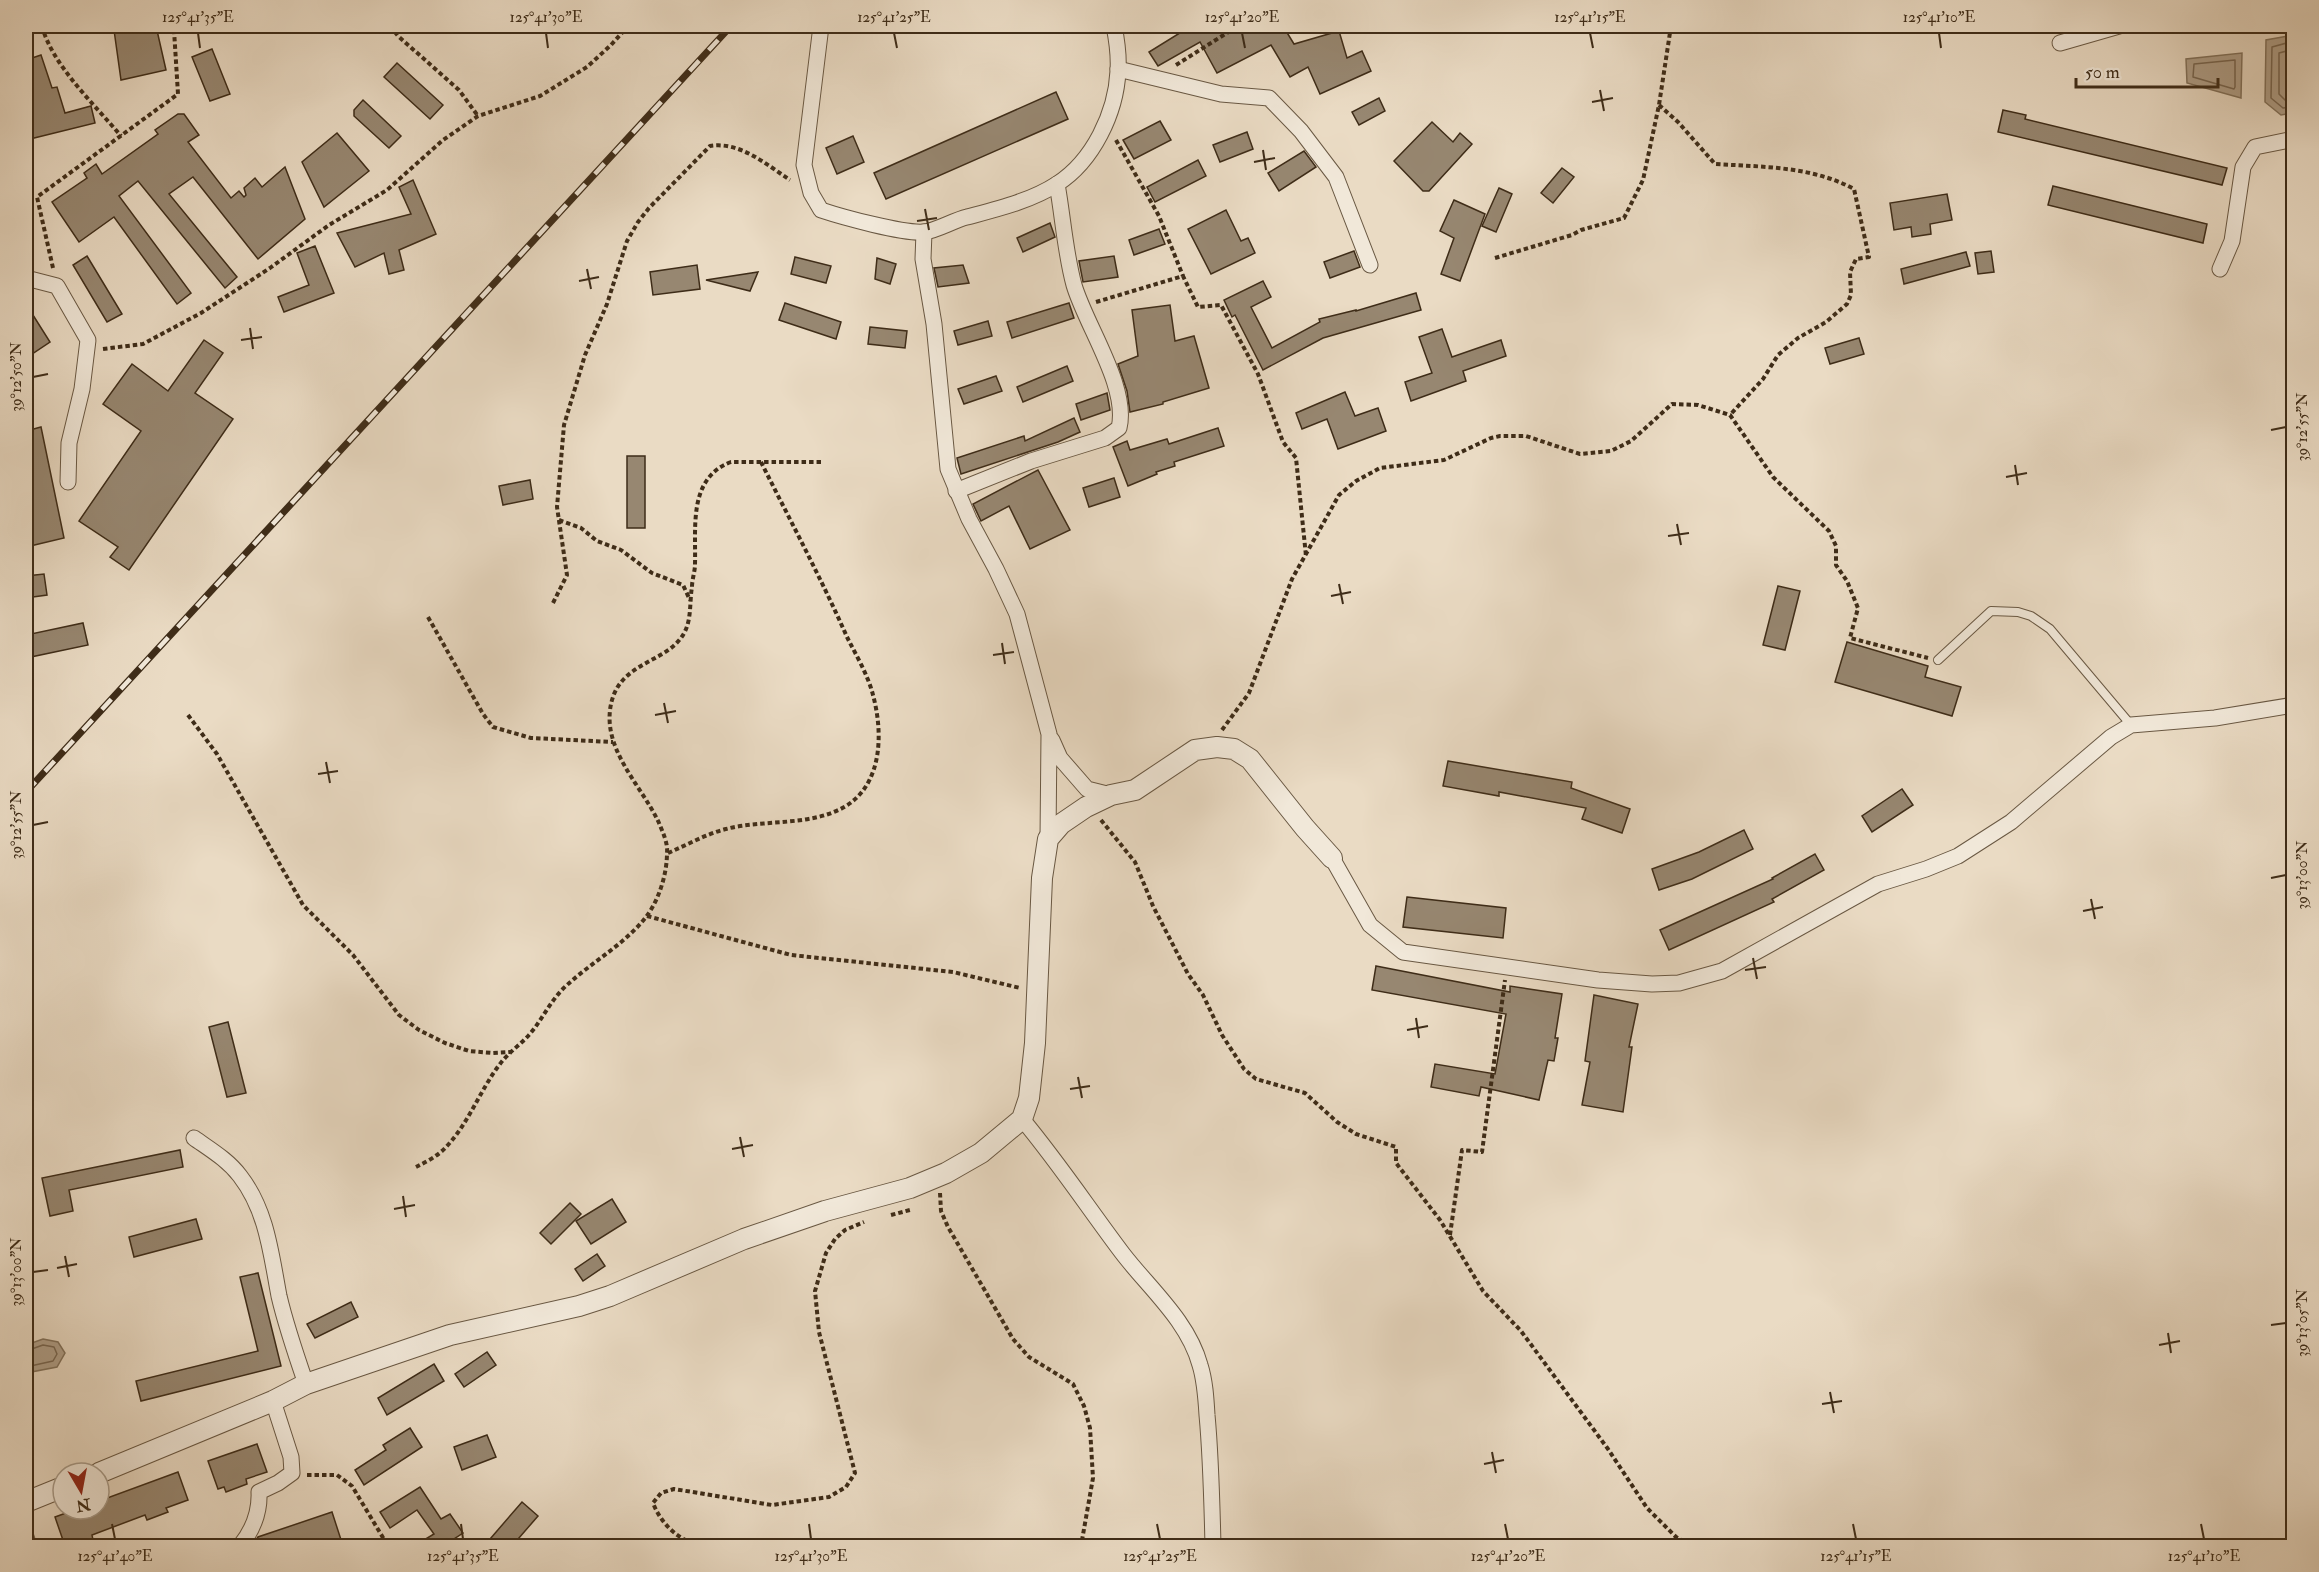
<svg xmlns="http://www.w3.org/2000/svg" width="2319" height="1572" font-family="'IM FELL Double Pica',serif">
	<rect width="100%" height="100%" fill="#eadbc4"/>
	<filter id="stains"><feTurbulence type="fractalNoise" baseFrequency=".00333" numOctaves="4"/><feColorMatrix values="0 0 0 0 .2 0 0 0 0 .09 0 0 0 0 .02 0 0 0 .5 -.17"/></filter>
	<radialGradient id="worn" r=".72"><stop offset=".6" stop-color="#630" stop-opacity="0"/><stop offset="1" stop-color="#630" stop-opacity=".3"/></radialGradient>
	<g fill="#b0a08a" stroke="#82725c" stroke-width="1.5">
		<polygon points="2293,35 2293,113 2281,115 2265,102 2266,40"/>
		<polygon points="2242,53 2241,98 2187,83 2186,59"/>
		<polygon points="43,1339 58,1342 65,1353 57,1367 26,1373 26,1345"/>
	</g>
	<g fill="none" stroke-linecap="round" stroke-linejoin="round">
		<g stroke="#776651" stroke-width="1.5">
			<polyline points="2294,41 2272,47 2271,98 2283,108 2294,107"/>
			<polyline points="2294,49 2279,53 2279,94 2285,100 2294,100"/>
			<polygon points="2235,60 2235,87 2234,89 2193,77 2194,64"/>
			<polyline points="26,1351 43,1345 54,1347 57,1354 53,1361 26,1367"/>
		</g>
	</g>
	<g fill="#978771" stroke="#3e2c18" stroke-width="1.5">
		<polygon points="147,26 156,26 166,70 121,80 114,30"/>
		<polygon points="1191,26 1283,26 1294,44 1339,31 1347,58 1362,51 1371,71 1320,94 1308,67 1290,77 1271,45 1217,73 1200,42 1158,66 1149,52"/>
		<polygon points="212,49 230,94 210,101 192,57"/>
		<polygon points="41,55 52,88 57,87 65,113 91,106 95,123 26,140 26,60"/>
		<polygon points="397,63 443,105 430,119 384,77"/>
		<polygon points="1056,92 1068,119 886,199 874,173"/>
		<polygon points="1379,98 1385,111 1359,125 1352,112"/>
		<polygon points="363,100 401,136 389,148 354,116 354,110"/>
		<polygon points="2003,110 2026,115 2025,119 2227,168 2222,185 1998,132"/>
		<polygon points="178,114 184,114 199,135 188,142 231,198 239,191 244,197 246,195 244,188 255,178 262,187 285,167 305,219 258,259 193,177 169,194 237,277 225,288 138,181 119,196 191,293 177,304 114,217 79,242 52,202 87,178 84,173 96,164 102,174 158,134 155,130"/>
		<polygon points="1160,121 1171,140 1134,159 1123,140"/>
		<polygon points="1432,122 1453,142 1460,133 1472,144 1429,191 1423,191 1394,161"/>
		<polygon points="1247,132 1253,149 1220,162 1213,145"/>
		<polygon points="337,133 369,171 324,207 302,162"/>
		<polygon points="853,136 864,162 837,174 826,148"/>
		<polygon points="1304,151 1316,167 1279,191 1268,173"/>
		<polygon points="1198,160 1206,176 1155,202 1147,187"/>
		<polygon points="1562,168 1574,177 1553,203 1541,193"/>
		<polygon points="413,180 436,234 399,250 404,270 389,274 384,253 355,267 337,233 411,214 399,187"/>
		<polygon points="2053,186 2207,224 2203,243 2048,205"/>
		<polygon points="1499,188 1512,194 1496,232 1482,226"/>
		<polygon points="1947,194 1952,220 1930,224 1931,234 1912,237 1911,227 1894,230 1890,203"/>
		<polygon points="1454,200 1485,214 1460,281 1441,274 1454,238 1440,231"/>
		<polygon points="1226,210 1241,241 1248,238 1255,253 1211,274 1188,229"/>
		<polygon points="1050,223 1055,237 1023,252 1017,238"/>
		<polygon points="1159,229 1165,244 1134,255 1129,240"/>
		<polygon points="315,246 334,293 284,312 278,297 309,285 297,253"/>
		<polygon points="1354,251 1360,267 1330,278 1324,262"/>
		<polygon points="1991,251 1994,272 1978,274 1975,253"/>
		<polygon points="1966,252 1970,266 1904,284 1901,269"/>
		<polygon points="87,256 122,314 107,322 73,265"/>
		<polygon points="1114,256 1118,277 1083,282 1079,261"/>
		<polygon points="795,257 831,266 826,283 791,274"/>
		<polygon points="877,258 896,264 890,284 875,279"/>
		<polygon points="697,265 700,289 653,295 650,272"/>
		<polygon points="963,265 969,283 938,287 934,268"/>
		<polygon points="758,272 750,291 706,280"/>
		<polygon points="1263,281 1271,297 1251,307 1272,348 1320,322 1319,319 1356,310 1356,311 1416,293 1421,310 1323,338 1263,370 1235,315 1232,317 1224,300"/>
		<polygon points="785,303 841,322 836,339 779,320"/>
		<polygon points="1069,303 1074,318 1012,338 1007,322"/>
		<polygon points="26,304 50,342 26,358"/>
		<polygon points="1170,305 1175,341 1194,336 1209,388 1163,402 1163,404 1130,412 1127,391 1118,364 1138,356 1132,310"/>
		<polygon points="988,321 992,336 958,345 954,331"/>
		<polygon points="870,327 907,331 905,348 868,344"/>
		<polygon points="1442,329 1452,357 1501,340 1506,356 1463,371 1466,381 1411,401 1405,382 1432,373 1419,337"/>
		<polygon points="1859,338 1864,354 1830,364 1825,348"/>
		<polygon points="204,340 223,353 195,393 233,419 129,570 110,557 118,547 79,521 141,431 103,404 132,364 168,391"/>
		<polygon points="1067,366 1073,381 1023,402 1017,387"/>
		<polygon points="996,376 1002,391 964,404 958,389"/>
		<polygon points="1345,392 1355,416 1378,408 1386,431 1338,449 1327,419 1302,429 1296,413"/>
		<polygon points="1107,393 1110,410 1081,420 1076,404"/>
		<polygon points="1074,418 1080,432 1058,442 961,474 957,458 1024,436 1025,441"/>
		<polygon points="41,427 64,538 26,547 26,431"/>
		<polygon points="1218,428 1224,446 1174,462 1175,466 1156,472 1157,474 1128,486 1113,447 1127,441 1130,450 1167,439 1169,444"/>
		<rect x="627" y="456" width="18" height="72"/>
		<polygon points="1038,470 1070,530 1030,549 1009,506 981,521 973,504"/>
		<polygon points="1114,478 1120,497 1089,507 1083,488"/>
		<polygon points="530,480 533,499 503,505 499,486"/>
		<polygon points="44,574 47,595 26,598 26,576"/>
		<polygon points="1778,586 1800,591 1785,650 1763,645"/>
		<polygon points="83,623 88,645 26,658 26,635"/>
		<polygon points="1847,642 1928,666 1925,677 1961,687 1952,716 1835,682"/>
		<polygon points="1448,761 1572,782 1571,788 1630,809 1622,833 1582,819 1586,808 1499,792 1499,796 1443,786"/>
		<polygon points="1902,789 1913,805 1872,832 1862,816"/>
		<polygon points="1744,830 1753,849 1692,879 1659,890 1652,869 1699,852"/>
		<polygon points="1815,854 1824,870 1772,899 1774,902 1669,950 1660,930 1773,879 1772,878"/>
		<polygon points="1407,897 1506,908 1503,938 1403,927"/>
		<polygon points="1376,966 1510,992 1510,986 1562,994 1555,1038 1558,1038 1554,1061 1548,1060 1539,1100 1481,1087 1479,1096 1431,1087 1435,1064 1495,1074 1506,1014 1372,990"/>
		<polygon points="1594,995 1638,1004 1629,1047 1632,1047 1623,1112 1582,1105 1590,1062 1585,1061"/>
		<polygon points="228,1022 246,1093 227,1097 209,1027"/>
		<polygon points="180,1150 183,1167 69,1190 73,1211 50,1216 42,1178"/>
		<polygon points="612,1199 626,1222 591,1244 576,1221"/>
		<polygon points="570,1203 581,1214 551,1244 540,1233"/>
		<polygon points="196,1219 202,1239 134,1257 129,1237"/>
		<polygon points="597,1254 605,1266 583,1281 575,1269"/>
		<polygon points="258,1273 281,1366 141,1401 136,1381 258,1351 240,1277"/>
		<polygon points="351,1302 358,1317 315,1338 307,1324"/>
		<polygon points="487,1352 496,1365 464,1387 455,1374"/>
		<polygon points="434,1364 444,1381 387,1415 378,1398"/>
		<polygon points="410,1428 422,1447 364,1485 355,1470 386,1450 383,1445"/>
		<polygon points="487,1435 496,1457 462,1470 454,1447"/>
		<polygon points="257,1444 267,1472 246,1479 247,1484 226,1492 224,1487 218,1489 208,1461"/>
		<polygon points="178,1472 188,1500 166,1508 168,1512 147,1520 145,1515 92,1535 93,1540 75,1546 65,1546 55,1517 77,1509 99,1509 99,1501"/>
		<polygon points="420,1487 441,1519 450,1514 463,1533 454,1539 459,1546 414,1546 434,1534 417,1510 390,1528 380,1512"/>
		<polygon points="522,1502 538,1516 512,1546 484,1546"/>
		<polygon points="332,1512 343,1546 252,1546 258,1537"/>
	</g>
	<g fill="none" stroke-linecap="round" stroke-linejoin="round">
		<defs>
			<polyline id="service" points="1938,660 1991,611 2018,612 2031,616 2050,629 2131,725"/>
			<g id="minor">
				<path d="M821,26L804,165L811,193L821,210C842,217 904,234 924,232C936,231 954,220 967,217C997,209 1031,201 1057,184C1093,161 1116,113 1118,71C1119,56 1117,41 1114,26"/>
				<polyline points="2060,43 2119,26"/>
				<polyline points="1118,69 1221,94 1269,98 1301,131 1336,177 1370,265"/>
				<polyline points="924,232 923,259 934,324 948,469 969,519 996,569 1017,614 1049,734 1048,839"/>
				<polyline points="2220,269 2232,241 2243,167 2255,147 2294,139"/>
				<polyline points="26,278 57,286 88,340 82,389 69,443 68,482"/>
				<path d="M956,491L1031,461L1105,438L1119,428C1129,387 1086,326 1074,285C1065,252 1063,217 1057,184"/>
				<polyline points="1052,740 1060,758 1087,789 1111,795"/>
				<polyline points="1332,858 1370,925 1403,952 1598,980 1652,984 1679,983 1722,971 1878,884 1926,869 1958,856 2011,822 2111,737 2131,725 2215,718 2294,705"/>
				<path d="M1022,1119C1058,1162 1089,1209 1123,1254C1150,1289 1188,1321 1200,1365C1205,1381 1206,1398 1207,1415C1211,1458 1212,1503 1213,1546"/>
				<path d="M194,1138C211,1150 228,1160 240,1176C267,1211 271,1254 279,1296C286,1326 296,1355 306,1384"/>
				<polyline points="26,1537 29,1546"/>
				<path d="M240,1546C253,1530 260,1513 259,1492L278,1483L292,1473L291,1457L273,1401"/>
			</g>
			<g id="tertiary">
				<polyline points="99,1473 273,1401 306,1384 450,1335 579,1306 610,1296 744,1239 825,1211 910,1188 946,1173 981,1153 1022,1119 1029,1098 1035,1043 1042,878 1048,839 1061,824 1086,807 1111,795 1135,790 1195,750 1217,747 1234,749 1250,759 1305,828 1332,858"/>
				<polyline points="26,1502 63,1487"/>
			</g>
		</defs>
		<use href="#service" stroke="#695843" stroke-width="10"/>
		<use href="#minor" stroke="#695843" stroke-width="17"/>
		<use href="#tertiary" stroke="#695843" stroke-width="22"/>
		<g stroke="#3e2c18" stroke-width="4" stroke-dasharray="4.5 3" stroke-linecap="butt">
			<path d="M42,26C52,65 95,105 121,136"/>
			<polyline points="390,26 398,36 459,90 478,116"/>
			<polyline points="1176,65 1238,26"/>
			<path d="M1659,105L1678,122L1715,164C1763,167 1811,166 1854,189L1869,257L1856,259L1850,272L1851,295L1847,304L1826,322L1798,338L1778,355L1763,379L1730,415"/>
			<polyline points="1116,140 1159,216 1183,276"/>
			<polyline points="1495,258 1572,235 1581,230 1624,218 1643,180 1659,105 1671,26"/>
			<polyline points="53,268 37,197 178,94 174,30"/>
			<polyline points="1096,302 1183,276 1198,307 1221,305 1258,374 1283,442 1296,458 1306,556"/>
			<polyline points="103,349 143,344 201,313 270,268 329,225 387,190 443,140 478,116 540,96 587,67 611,45 628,26"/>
			<polyline points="559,520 581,528 597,541 621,550 652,573 683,585 690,600"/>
			<path d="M553,603L567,575L557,507L564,425L585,355L607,304L627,241L638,222L649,208L710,146C740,141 767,165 790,180"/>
			<polyline points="428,617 483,714 493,727 531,738 613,742"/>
			<polyline points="188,715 217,754 303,905 353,955 399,1015 419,1030 445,1043 469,1051 492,1053 510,1052"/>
			<polyline points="1222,730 1249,693 1292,579 1339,495 1356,481 1380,468 1444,460 1491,438 1500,436 1526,436 1580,454 1611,451 1631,441 1672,404 1698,405 1730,415 1773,477 1829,531 1836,546 1836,565 1847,581 1858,608 1850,638 1928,658"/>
			<polyline points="1101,820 1135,862 1153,906 1188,974 1203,995 1222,1035 1244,1069 1256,1079 1305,1093 1337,1122 1356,1134 1396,1147 1396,1163 1440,1220 1483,1291 1521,1331 1608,1449 1647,1508 1676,1537 1691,1546"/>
			<path d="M668,853C687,845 706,834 726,829C764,819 811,827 846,806C883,783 883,732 873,695C868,675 856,655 847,637C821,578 790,520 761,462"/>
			<polyline points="647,916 791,955 953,972 1020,988"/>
			<path d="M416,1167C426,1162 438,1156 446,1147C469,1123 480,1090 500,1064C508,1053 520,1045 529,1035C543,1019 551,999 567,985C592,962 625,944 646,917C659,900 667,874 667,853C668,843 663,833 659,823C641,784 599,747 612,700C624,657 678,663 688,623C691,611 690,598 692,587C692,579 695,572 695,564C696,527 688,478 731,462H821"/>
			<polyline points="940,1193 941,1211 948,1227 1013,1339 1029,1357 1073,1384 1084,1406 1090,1428 1093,1478 1081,1546"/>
			<polyline points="891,1215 910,1210"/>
			<polyline points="1450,1235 1462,1150 1482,1152 1505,980"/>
			<polyline points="307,1475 337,1475 352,1486 388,1546"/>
			<path d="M701,1546C679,1541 661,1524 653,1503L661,1493L674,1489L772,1505L829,1497L846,1487L855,1473L819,1332L815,1291L826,1253L835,1239L845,1230L864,1222"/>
		</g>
		<use href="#service" stroke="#f1e8d9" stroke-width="8"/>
		<use href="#minor" stroke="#f1e8d9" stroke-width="15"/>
		<use href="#tertiary" stroke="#f1e8d9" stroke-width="20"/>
		<defs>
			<polyline id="rail" points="26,792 731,26"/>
		</defs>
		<use href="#rail" stroke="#3e2c18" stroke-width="7"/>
		<use href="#rail" stroke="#f1e8d9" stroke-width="4.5" stroke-dasharray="14" stroke-linecap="butt"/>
	</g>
	<path fill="none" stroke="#3e2c18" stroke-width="2" d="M198,33L200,48M546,33L548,48M894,33L897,48M1242,33L1245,48M1590,33L1593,48M1939,33L1941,48M1600,90L1604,111M1592,102L1613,98M1263,150L1266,170M1254,162L1275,158M925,209L929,230M917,221L937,218M587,269L591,289M579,281L599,277M250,328L253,349M241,340L262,337M33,377L48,374M2271,430L2286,427M2015,465L2018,485M2006,477L2027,473M1677,524L1681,545M1668,536L1689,533M1339,584L1343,604M1331,596L1351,592M1002,643L1005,664M993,655L1014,652M664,703L668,723M655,715L676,711M326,762L330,783M318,774L338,771M33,825L48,822M2271,878L2286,875M2091,899L2095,919M2083,911L2103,907M1753,958L1757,979M1745,970L1766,967M1416,1018L1419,1038M1407,1030L1428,1026M1078,1077L1082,1098M1070,1089L1090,1086M740,1137L744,1157M732,1149L753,1145M403,1196L406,1217M394,1209L415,1205M65,1256L69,1277M57,1268L77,1264M33,1272L48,1270M2271,1325L2286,1323M2168,1333L2171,1353M2159,1345L2180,1341M1830,1392L1834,1413M1822,1404L1842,1401M1492,1452L1496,1473M1484,1464L1504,1460M112,1524L115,1539M461,1524L463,1539M809,1524L811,1539M1157,1524L1160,1539M1505,1524L1508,1539M1853,1524L1856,1539M2201,1524L2204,1539"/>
	<rect width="2319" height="1572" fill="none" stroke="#eadbc4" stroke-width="66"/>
	<g transform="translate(81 1491) rotate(170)"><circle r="28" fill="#f1e8d9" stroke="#a99d8c" stroke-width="1.5"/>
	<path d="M0-4.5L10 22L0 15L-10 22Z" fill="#8f2418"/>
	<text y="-9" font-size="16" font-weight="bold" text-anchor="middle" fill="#3e2c18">N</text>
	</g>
	<path d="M2076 78v9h142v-9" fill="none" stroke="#3e2c18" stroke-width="3"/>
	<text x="2085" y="78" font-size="18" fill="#3e2c18" stroke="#f1e8d9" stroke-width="4.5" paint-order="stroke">50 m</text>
	<rect x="33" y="33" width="2253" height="1506" fill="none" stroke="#3e2c18" stroke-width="2"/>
	<g font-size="15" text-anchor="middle" fill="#3e2c18">
		<text x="198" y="22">125°41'35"E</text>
		<text x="546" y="22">125°41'30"E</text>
		<text x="894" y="22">125°41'25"E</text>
		<text x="1242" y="22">125°41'20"E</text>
		<text x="1590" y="22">125°41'15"E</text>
		<text x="1939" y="22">125°41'10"E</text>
		<text transform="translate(16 377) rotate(-90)" y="5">39°12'50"N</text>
		<text transform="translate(2302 427) rotate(-90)" y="5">39°12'55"N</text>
		<text transform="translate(16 825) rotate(-90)" y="5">39°12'55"N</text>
		<text transform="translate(2302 875) rotate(-90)" y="5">39°13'00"N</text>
		<text transform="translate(16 1272) rotate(-90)" y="5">39°13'00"N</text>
		<text transform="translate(2302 1323) rotate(-90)" y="5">39°13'05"N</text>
		<text x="115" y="1561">125°41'40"E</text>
		<text x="463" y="1561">125°41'35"E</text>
		<text x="811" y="1561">125°41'30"E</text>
		<text x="1160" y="1561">125°41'25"E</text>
		<text x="1508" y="1561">125°41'20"E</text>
		<text x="1856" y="1561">125°41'15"E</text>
		<text x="2204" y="1561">125°41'10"E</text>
	</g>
	<rect width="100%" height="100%" filter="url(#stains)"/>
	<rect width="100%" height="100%" fill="url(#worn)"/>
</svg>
